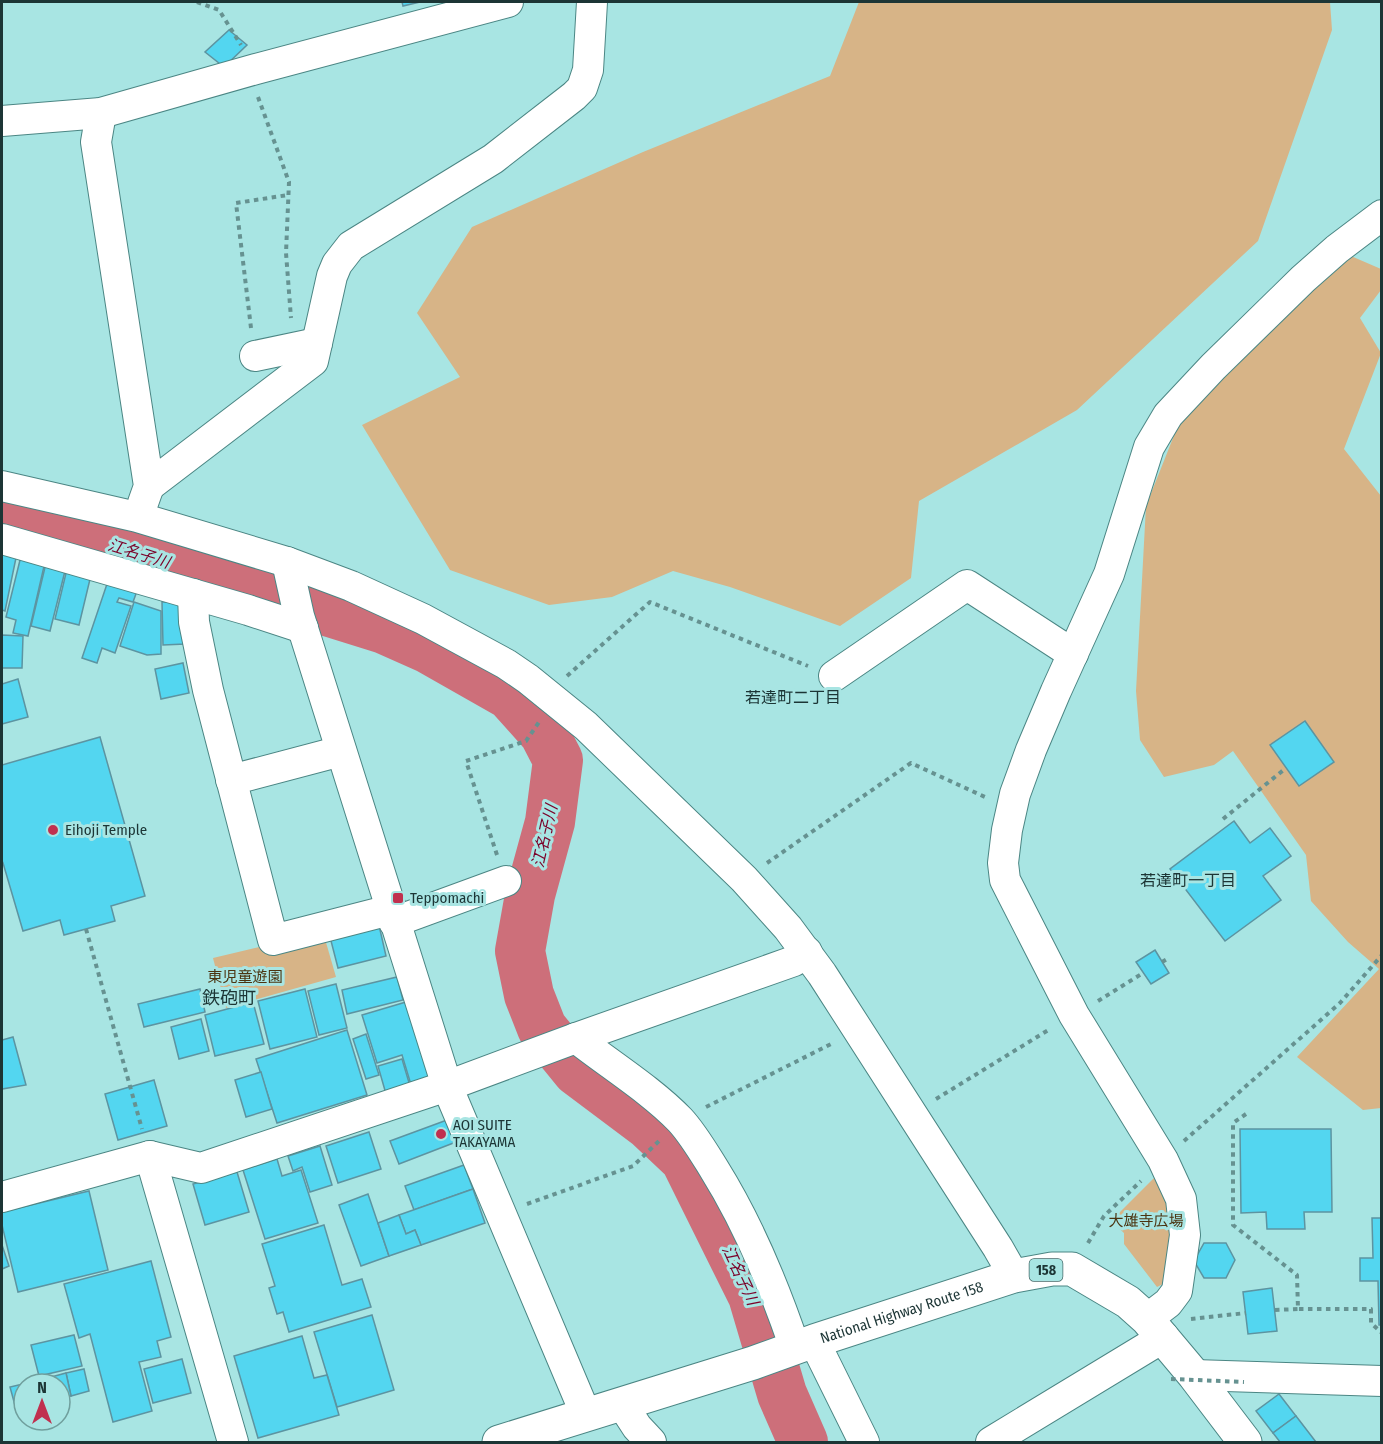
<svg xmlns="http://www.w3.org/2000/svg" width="1383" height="1444" font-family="'Fira Sans Condensed','Noto Sans JP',sans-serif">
	<rect width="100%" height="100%" fill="#a8e5e3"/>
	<g fill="#d7b487">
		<polygon points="859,2 1330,2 1332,30 1258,241 1077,410 919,501 911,578 840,626 730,587 673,571 612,597 549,605 450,570 362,425 460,377 417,313 472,227 643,152 830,76"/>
		<polygon points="1344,253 1381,269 1381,290 1360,318 1381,353 1344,449 1381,496 1381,1108 1363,1110 1297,1057 1379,969 1348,942 1311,901 1306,855 1233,751 1214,765 1164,777 1140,740 1136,691 1146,506 1179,423"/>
		<polygon points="323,932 336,977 226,1008 213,958"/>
		<polygon points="1158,1174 1167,1191 1172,1238 1167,1282 1157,1287 1124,1244 1124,1233 1111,1221"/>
	</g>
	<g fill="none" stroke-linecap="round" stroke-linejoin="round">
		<polyline stroke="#cd6f7a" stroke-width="50" points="2,514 78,533 384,629 429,649 510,695 544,733 558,760 550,822 530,895 520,951 529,995 542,1028 577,1071 649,1125 685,1159 753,1296 782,1394 803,1442"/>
	</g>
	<g fill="#53d6f0" stroke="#5c94a1" stroke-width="1.5">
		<polygon points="402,2 420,2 403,6"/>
		<polygon points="229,30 247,45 224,67 205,52"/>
		<polygon points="2,550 17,553 5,611 2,610"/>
		<polygon points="21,556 45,562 28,636 13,633 16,620 6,617"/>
		<polygon points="46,563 66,567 50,631 31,626"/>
		<polygon points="67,569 91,575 79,625 55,619"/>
		<polygon points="108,581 137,591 133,602 119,598 117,602 131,606 115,653 102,648 97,663 82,658"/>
		<polygon points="134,602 161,611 161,654 147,655 120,646"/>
		<polygon points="162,602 185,602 185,644 163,645"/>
		<polygon points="2,635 23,636 22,668 2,668"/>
		<polygon points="183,663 189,693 161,699 155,669"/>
		<polygon points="18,679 28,717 2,724 2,684"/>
		<polygon points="1305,721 1334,762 1299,786 1270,745"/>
		<polygon points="100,737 145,896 111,906 115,921 64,935 60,920 23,931 3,863 2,864 2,765"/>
		<polygon points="1234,821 1250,843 1270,828 1291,856 1263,876 1281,900 1225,941 1170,869"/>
		<polygon points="378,921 386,956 338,968 329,933"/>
		<polygon points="1155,950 1169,973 1151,984 1136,962"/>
		<polygon points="397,977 403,1000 347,1014 342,990"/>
		<polygon points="336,984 347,1028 319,1035 308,991"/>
		<polygon points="200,989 205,1012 144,1027 138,1004"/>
		<polygon points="305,989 317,1037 270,1049 258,1001"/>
		<polygon points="253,1002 264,1044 215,1056 205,1015"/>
		<polygon points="406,1002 431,1082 412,1088 402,1055 377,1063 362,1015"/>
		<polygon points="201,1019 209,1051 179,1059 171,1027"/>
		<polygon points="347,1030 367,1095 277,1123 256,1059"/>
		<polygon points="366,1034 379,1075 366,1079 353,1039"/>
		<polygon points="13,1037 26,1085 2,1089 2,1040"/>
		<polygon points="402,1059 410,1086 386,1094 378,1066"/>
		<polygon points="261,1072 272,1109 246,1117 235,1080"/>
		<polygon points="154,1080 167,1126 118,1140 105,1094"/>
		<polygon points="447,1120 456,1142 399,1164 390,1141"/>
		<polygon points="1240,1129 1331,1129 1332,1212 1304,1212 1305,1229 1267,1229 1266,1212 1241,1213"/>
		<polygon points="369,1132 381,1169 338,1183 326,1146"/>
		<polygon points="320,1146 332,1185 310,1192 302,1167 293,1171 288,1156"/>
		<polygon points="277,1159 282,1176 301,1170 318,1223 265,1239 243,1170"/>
		<polygon points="464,1165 473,1189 414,1210 405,1186"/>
		<polygon points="237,1172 249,1212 205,1225 193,1184"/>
		<polygon points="473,1189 485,1223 421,1245 415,1230 406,1234 399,1215"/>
		<polygon points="89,1191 108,1270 18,1292 2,1225 2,1212"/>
		<polygon points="368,1194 389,1256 361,1266 339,1205"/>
		<polygon points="399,1215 406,1234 415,1230 421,1245 389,1256 378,1223"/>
		<polygon points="1372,1218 1382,1218 1382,1325 1379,1325 1378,1281 1360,1281 1360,1258 1373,1258"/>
		<polygon points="324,1225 342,1285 362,1279 371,1307 289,1332 283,1312 277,1314 269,1288 275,1286 262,1244"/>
		<polygon points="1204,1243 1226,1243 1235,1260 1226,1278 1204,1278 1194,1261"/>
		<polygon points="2,1245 9,1266 2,1269"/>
		<polygon points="151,1261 171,1337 157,1341 161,1357 139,1362 152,1411 113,1422 90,1334 79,1338 64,1284"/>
		<polygon points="1272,1288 1277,1331 1248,1334 1243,1292"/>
		<polygon points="372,1315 394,1390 337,1407 314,1332"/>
		<polygon points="74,1335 82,1366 39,1376 31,1345"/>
		<polygon points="302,1336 314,1378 327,1375 339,1415 258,1438 234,1356"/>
		<polygon points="182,1359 191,1393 153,1403 144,1369"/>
		<polygon points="84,1369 89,1391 71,1396 66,1373"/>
		<polygon points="66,1373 71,1396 60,1398 60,1384 41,1384 40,1380"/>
		<polygon points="40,1380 41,1384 24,1384 24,1407 16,1409 10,1387"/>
		<polygon points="1279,1394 1296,1416 1273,1433 1256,1411"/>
		<polygon points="1296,1416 1316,1442 1280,1442 1273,1433"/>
	</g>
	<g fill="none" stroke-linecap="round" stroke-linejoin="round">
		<defs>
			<g id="minor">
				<polyline points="101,113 96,142 149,486 143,503"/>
				<polyline points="2,121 101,113 256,69 508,2"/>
				<polyline points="255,356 317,343"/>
				<polyline points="2,486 137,517 287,562 351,586 423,619 506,664 528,679 586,726 744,879 788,928 822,974 998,1248 1014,1276"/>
				<polyline points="149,486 313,361 332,276 337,264 351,246 493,159 574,96 582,88 588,70 592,2"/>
				<polyline points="2,539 248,610 303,628"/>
				<polyline points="287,562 299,616 447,1086 586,1415"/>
				<polyline points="193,594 194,622 208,690 273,940 390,910"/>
				<polyline points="834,676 967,585 1073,654"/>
				<polyline points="231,780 341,751"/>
				<polyline points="394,922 506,881"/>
				<path d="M576,1038C609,1064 651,1090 680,1120C693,1134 704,1153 714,1169C749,1225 774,1286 795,1348"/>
				<polyline points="150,1156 233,1442"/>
				<polyline points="2,1197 150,1156 201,1168 447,1086 576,1038 794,961 807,952"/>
				<polyline points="1147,1319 1168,1303 1177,1291 1185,1235 1181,1199 1163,1160 1074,1015 1005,880 1003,863 1007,830 1015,794 1031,750 1056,691 1109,574 1149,447 1168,415 1213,367 1303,279 1337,249 1382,215"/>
				<polyline points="814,1341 864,1442"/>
				<polyline points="1194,1375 1382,1381"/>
				<polyline points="622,1404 637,1427 651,1442"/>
				<polyline points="991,1442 1164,1337"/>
			</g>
			<g id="highway">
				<path id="s1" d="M499,1442L753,1363L814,1341L1014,1276L1052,1269H1072L1128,1302L1147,1319L1194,1375L1245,1442"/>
			</g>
		</defs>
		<use href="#minor" stroke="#4b8684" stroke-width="32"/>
		<use href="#highway" stroke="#4b8684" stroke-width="35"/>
		<g stroke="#669291" stroke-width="4" stroke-dasharray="4.5 4.5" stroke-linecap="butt">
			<polyline points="197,2 219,10 241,45"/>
			<polyline points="258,97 289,182 286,253 291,318"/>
			<polyline points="251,328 236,203 288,195"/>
			<polyline points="567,676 650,602 808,666"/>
			<polyline points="1223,819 1286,768"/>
			<polyline points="497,855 466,761 526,741 539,722"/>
			<polyline points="767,863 911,763 985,797"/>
			<polyline points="86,929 142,1129"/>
			<polyline points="1162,962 1167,959"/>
			<polyline points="1098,1001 1143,973"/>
			<polyline points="936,1099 1050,1029"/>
			<polyline points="706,1107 833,1043"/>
			<polyline points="1246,1114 1233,1123 1233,1225 1297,1275 1298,1309 1371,1309 1371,1323 1382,1333"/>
			<polyline points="1184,1141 1340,1003 1382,955"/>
			<polyline points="527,1204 633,1166 661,1139"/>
			<polyline points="1088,1243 1104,1216 1141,1181"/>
			<polyline points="1275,1310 1298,1309"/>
			<polyline points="1191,1319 1246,1313"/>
		</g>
		<use href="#minor" stroke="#fff" stroke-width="30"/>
		<use href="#highway" stroke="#fff" stroke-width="33"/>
		<polyline stroke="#669291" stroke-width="4" stroke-dasharray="4.5 4.5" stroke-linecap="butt" points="1171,1379 1244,1382"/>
	</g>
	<g fill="#c0304f" stroke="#a8e5e3" stroke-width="2">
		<circle cx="53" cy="830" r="6"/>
		<rect x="392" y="892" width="12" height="12" rx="3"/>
		<circle cx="441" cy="1134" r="6"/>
	</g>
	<g text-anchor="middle" stroke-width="6" stroke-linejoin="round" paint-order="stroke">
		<rect fill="#a8e5e3" stroke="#466a69" stroke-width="1.5" x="1029.5" y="1259" width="33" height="22" rx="4.5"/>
		<g font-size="14" font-weight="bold" fill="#1c3535">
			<text x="1046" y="1275">158</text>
		</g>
		<g font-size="15" fill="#1c3535" stroke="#a8e5e3" text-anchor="start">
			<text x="65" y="835">Eihoji Temple</text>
			<text x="410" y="903">Teppomachi</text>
			<text x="453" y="1130">AOI SUITE<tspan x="453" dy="17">TAKAYAMA</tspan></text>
		</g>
		<g font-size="15" fill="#4b3411" stroke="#a8e5e3">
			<text x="245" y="982">東児童遊園</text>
			<text x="1146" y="1226">大雄寺広場</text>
		</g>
		<g font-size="15" fill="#1c3535" stroke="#a8e5e3">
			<text dy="5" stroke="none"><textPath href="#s1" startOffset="423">National Highway Route 158</textPath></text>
		</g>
		<g font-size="16" font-style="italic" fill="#7b0028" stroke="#a8e5e3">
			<text transform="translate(139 553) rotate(17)" y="6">江名子川</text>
			<text transform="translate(544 836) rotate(-77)" y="6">江名子川</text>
			<text transform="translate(741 1275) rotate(65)" y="6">江名子川</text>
		</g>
		<g font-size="16" fill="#1c3535" stroke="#a8e5e3">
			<text x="793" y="703">若達町二丁目</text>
			<text x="1188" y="886">若達町一丁目</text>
		</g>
		<g font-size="18" fill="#1c3535" stroke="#a8e5e3">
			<text x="229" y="1004">鉄砲町</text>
		</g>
	</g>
	<rect width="1383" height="1444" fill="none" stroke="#1c3535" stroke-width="6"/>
	<g transform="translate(42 1402)"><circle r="28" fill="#a8e5e3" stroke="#709f9d" stroke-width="1.5"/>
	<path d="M0-4.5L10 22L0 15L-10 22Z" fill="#c0304f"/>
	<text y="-9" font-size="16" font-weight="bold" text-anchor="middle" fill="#1c3535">N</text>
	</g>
</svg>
